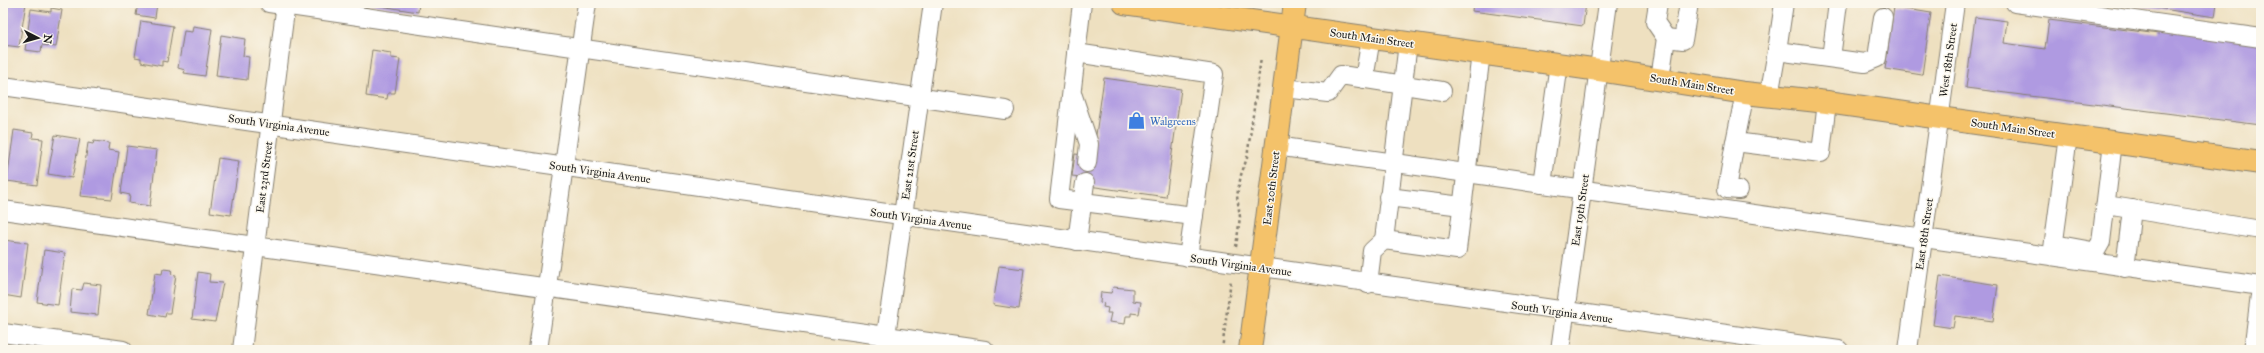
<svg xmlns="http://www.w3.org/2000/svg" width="2264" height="353" font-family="'IM FELL Great Primer',serif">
	<rect width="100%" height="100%" fill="#fbf7ec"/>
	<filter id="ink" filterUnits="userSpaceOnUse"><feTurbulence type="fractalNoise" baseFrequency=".025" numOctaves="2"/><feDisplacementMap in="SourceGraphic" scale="8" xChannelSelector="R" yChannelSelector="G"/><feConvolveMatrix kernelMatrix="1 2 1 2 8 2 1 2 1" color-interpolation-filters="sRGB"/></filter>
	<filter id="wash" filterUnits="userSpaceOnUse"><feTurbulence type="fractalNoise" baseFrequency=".012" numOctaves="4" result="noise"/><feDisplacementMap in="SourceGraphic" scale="16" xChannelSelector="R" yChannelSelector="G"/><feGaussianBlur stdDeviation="0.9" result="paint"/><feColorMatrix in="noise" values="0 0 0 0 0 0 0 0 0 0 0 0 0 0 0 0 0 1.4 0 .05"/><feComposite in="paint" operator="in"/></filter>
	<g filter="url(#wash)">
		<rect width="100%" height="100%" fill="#eee0c0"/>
		<g id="blocks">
			<g fill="#af9ae1">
				<polygon points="3,3 26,3 19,47 3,45"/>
				<polygon points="138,3 157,3 155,18 136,15"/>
				<polygon points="361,3 419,3 418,12"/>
				<polygon points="1473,3 1586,3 1583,26 1472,11"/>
				<polygon points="2124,3 2217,3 2215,17"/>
				<polygon points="1894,7 1931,13 1922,75 1885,69"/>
				<polygon points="51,8 62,10 56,47 42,45 41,52 25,50 31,9 51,12"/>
				<polygon points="1975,17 2007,21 2004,43 2045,49 2049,20 2159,34 2160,29 2261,42 2261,125 1966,88"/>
				<polygon points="141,21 173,26 167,62 162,61 162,66 141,62 141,58 135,57"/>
				<polygon points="193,26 212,29 205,76 184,73 185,70 178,68 184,31 192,32"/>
				<polygon points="221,35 245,39 243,56 249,57 247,80 216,76"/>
				<polygon points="372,50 391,53 391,58 400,59 395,93 388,93 387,99 366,96"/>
				<polygon points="1104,78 1181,89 1166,197 1089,186 1090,178 1072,176 1075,154 1093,156"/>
				<polygon points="14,130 33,133 32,138 43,139 37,185 7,181"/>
				<polygon points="55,135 80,139 72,178 48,174"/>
				<polygon points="94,141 109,143 108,150 119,152 112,199 80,196 88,143 93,144"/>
				<polygon points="127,146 157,150 150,206 129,203 130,195 121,193"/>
				<polygon points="218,158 239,161 231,215 210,212"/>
				<polygon points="3,240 28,243 21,298 3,295"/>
				<polygon points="44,250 65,253 58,305 37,302"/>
				<polygon points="999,266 1024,269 1019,309 993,305"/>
				<polygon points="163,269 172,270 171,274 176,275 170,313 166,313 165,317 149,314 155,273 162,274"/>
				<polygon points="198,272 210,274 209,282 223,283 215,322 192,319"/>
				<polygon points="1940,276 1998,285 1993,321 1955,316 1953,328 1933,325"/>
				<polygon points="84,283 101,285 98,315 70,312 72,289 82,290"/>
				<polygon points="1113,287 1133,289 1133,301 1141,302 1139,314 1131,313 1131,316 1126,316 1125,324 1109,322 1111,313 1107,313 1108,308 1103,307 1104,303 1100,302 1101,292 1111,293"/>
			</g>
		</g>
	</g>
	<g filter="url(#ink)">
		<use href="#blocks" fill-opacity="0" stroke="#857e6e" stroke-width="1"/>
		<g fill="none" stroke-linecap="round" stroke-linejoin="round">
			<defs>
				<g id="minor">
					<polyline points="269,3 1005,110"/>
					<polyline points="1082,3 1059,199 1194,216"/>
					<polyline points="1658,3 1655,22 1666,38 1660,79"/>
					<polyline points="1784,3 1777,51 1865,63 1877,58 1883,17"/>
					<polyline points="2015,3 2261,38"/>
					<polyline points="1666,38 1683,40 1689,3"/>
					<polyline points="1076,53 1214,74 1188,257"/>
					<polyline points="1831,58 1838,3"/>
					<polyline points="1364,79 1371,38"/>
					<polyline points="3,86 1839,350"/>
					<polyline points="1284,88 1328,93 1341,75 1442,91"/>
					<polyline points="1745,93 1735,142 1821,153 1827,102"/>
					<polyline points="1073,96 1089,144 1087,163"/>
					<polyline points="1769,96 1777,51"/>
					<polyline points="1735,142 1727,189 1739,190"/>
					<polyline points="1276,146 2261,286"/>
					<polyline points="1542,184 1559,64"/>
					<polyline points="1388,197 1462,206"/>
					<polyline points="2106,205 2261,230"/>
					<polyline points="3,210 985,350"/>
					<polyline points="1384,240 1408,43"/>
					<polyline points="1077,241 1085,183"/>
					<polyline points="2054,244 2092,251 2097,249 2101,242 2113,142"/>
					<polyline points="2052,256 2068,136"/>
					<polyline points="2125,268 2132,209"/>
					<polyline points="1368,284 1372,251 1384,240 1457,250 1481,53"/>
					<polyline points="3,333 123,350"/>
					<polyline points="242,350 286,3"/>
					<polyline points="538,350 587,3"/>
					<polyline points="884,350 933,3"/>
					<polyline points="1560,350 1608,3"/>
					<polyline points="1908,350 1955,3"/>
					<polyline points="2253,350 2261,288"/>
				</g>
				<g id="major">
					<polyline points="1124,3 1599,70 1745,93 1827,102 2261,163"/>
					<polyline points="1250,350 1295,3"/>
				</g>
			</defs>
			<use href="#minor" stroke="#857e6e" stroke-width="20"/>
			<use href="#major" stroke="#857e6e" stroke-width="24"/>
			<g stroke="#857e6e" stroke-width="2.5" stroke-dasharray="3 3" stroke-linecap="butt">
				<polyline points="1236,247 1240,217 1237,196 1241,175 1247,158 1261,58"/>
				<polyline points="1222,350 1231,279"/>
			</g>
			<use href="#minor" stroke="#fff" stroke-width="18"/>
			<use href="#major" stroke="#f4c26a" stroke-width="22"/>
		</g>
	</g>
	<defs>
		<symbol id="shop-bare" viewBox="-9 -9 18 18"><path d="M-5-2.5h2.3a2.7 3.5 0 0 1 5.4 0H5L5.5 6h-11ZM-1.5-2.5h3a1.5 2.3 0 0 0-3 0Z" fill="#3f7fe0" stroke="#fbf7ec" stroke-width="2.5" paint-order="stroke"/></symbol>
	</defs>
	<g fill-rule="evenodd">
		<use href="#shop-bare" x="1124" y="108" width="25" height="25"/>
	</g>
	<g text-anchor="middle" stroke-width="3" stroke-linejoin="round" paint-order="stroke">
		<g font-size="11" fill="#1c1c1c" stroke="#fbf7ec">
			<text transform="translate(1372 38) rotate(8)" y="4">South Main Street</text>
			<text transform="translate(1948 60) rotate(-82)" y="4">West 18th Street</text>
			<text transform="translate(1692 84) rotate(9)" y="4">South Main Street</text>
			<text transform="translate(279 125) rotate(8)" y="4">South Virginia Avenue</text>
			<text transform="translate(2013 128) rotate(8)" y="4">South Main Street</text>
			<text transform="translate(910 165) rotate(-82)" y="4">East 21st Street</text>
			<text transform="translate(600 172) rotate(8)" y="4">South Virginia Avenue</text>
			<text transform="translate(264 177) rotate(-83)" y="4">East 23rd Street</text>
			<text transform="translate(1271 188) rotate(-83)" y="4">East 20th Street</text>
			<text transform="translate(1580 210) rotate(-82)" y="4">East 19th Street</text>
			<text transform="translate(921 219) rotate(8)" y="4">South Virginia Avenue</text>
			<text transform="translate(1924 234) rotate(-82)" y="4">East 18th Street</text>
			<text transform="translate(1241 265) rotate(8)" y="4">South Virginia Avenue</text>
			<text transform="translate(1562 312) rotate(8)" y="4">South Virginia Avenue</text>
		</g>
		<g font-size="11" fill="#366cbe" stroke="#fbf7ec" text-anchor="start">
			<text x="1150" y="125">Walgreens</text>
		</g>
	</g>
	<rect width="2264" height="353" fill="none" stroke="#fbf7ec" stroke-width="16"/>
	<g transform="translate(38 38) rotate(96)" stroke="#fbf7ec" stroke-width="3" paint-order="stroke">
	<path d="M0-3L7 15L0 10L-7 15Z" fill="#1c1c1c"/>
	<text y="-6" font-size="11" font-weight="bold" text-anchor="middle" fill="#1c1c1c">N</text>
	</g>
</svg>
